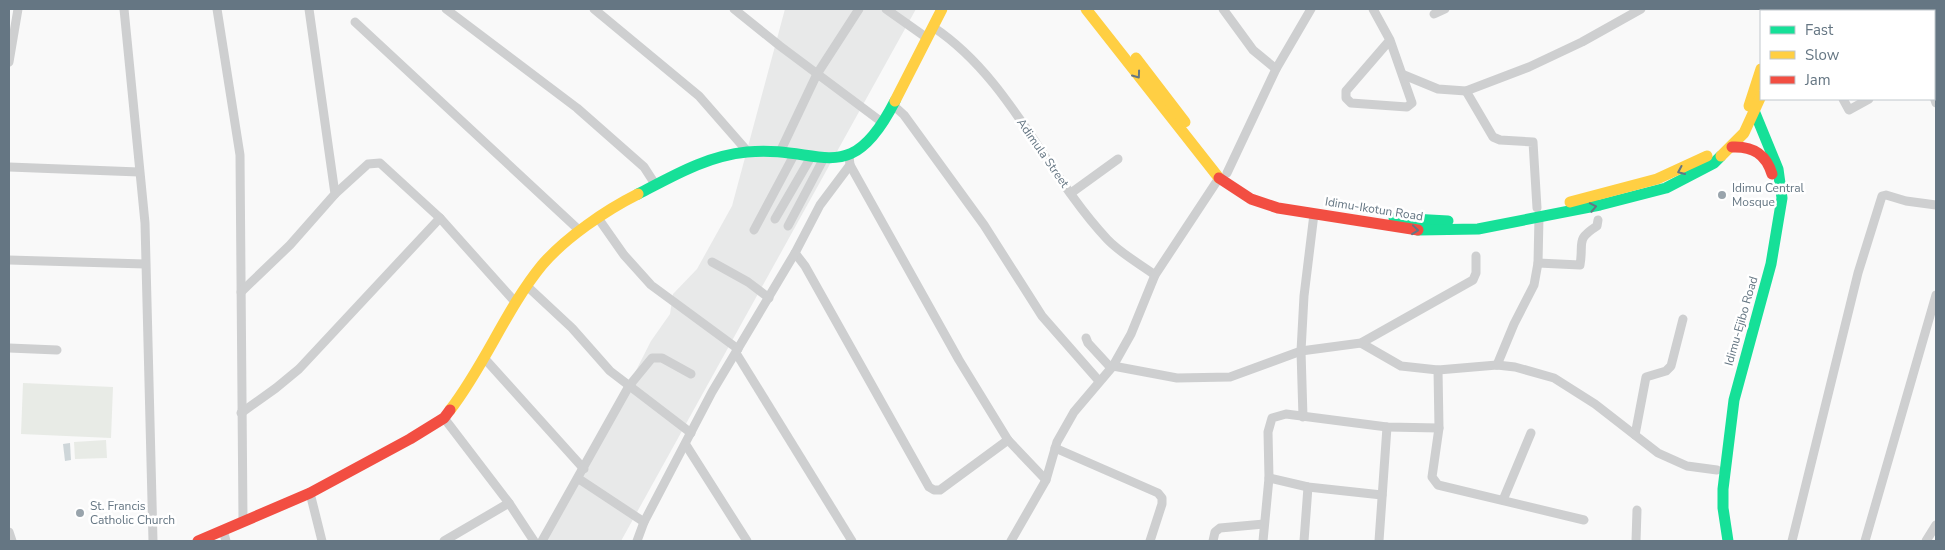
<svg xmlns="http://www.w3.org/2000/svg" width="1945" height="550" font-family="'Nunito Sans',sans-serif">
	<rect width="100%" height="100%" fill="#f9f9f9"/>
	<polygon fill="#e8e9e9" points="785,9 916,9 621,541 544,541 618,406 651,341 670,314 673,294 697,269 732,206"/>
	<g fill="#e8ebe6">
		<polygon points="23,383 113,387 111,438 21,434"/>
		<polygon points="106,440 107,458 75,459 74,442"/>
	</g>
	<polygon fill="#ced6d9" points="70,443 71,460 65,461 63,444"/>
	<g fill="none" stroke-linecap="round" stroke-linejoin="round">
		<g stroke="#cecfd0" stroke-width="9">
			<polyline points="124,9 145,223 153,541"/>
			<polyline points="217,9 240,155 243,521"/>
			<polyline points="446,9 577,108 644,167 655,184"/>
			<polyline points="594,9 699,96 748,152"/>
			<polyline points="734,9 780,46 883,123"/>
			<polyline points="886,9 927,38"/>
			<polyline points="1223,9 1253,50 1276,69"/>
			<polyline points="1373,9 1390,40 1412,103 1407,107 1351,103 1346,98 1346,91 1390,40"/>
			<polyline points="1855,9 1860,11"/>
			<polyline points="1434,14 1445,9"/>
			<polyline points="1934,17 1936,17"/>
			<polyline points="355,22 580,231"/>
			<path d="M933,27C1010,78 1045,173 1107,239C1120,253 1140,264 1155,275"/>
			<polyline points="9,62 18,9"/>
			<polyline points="1404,75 1438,89 1466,91 1529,67 1582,42 1641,9"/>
			<polyline points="1466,91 1493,137 1500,140 1533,142 1537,208"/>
			<polyline points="1934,97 1936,103"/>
			<polyline points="1843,99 1849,110 1869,99"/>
			<polyline points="893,105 904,115 984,225 1042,316 1099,381"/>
			<polyline points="780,152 817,74 859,9"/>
			<polyline points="850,165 959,360 1008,440 1046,480"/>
			<polyline points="9,167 139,172"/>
			<polyline points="1227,173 1276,69 1311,9"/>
			<polyline points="1071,193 1118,159"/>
			<polyline points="335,194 368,164 380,163 440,218 516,303"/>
			<polyline points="598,218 624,255 651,285 738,349"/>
			<polyline points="775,219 811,157"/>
			<polyline points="788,226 824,158"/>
			<polyline points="754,230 794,155"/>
			<polyline points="795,253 805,266 929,487 934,490 940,490 1008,440"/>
			<polyline points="9,260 145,264"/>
			<polyline points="712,262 748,282 769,298"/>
			<path d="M1538,263L1580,265C1584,242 1575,240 1597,226L1598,220"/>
			<polyline points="528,287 572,328 610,371 691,433"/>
			<polyline points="241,292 290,245 335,194 309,9"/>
			<polyline points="1086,338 1088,343 1111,368"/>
			<polyline points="1361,343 1401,366 1438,370 1497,365 1515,367 1554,378 1595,404 1658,453 1687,466 1717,470"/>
			<polyline points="9,348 57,350"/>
			<polyline points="736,353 852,541"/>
			<polyline points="485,359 584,469"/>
			<polyline points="1497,365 1514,324 1534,285 1538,263 1539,217"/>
			<polyline points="1113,366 1177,378 1230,377 1301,351 1361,343 1473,280 1476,273 1476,256"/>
			<polyline points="1438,370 1439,428 1432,477 1438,485 1584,520"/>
			<polyline points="241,413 276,388 299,369 440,218"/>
			<polyline points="1303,417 1301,351 1304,296 1314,214"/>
			<polyline points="444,418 509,503 534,541"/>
			<polyline points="1635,435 1646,377 1666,371 1671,366 1683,319"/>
			<polyline points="686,445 747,541"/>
			<polyline points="1055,448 1158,493 1162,498 1162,504 1150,541"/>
			<polyline points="1269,478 1308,487 1382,495"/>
			<polyline points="579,479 644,522"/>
			<polyline points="310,493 322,541"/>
			<polyline points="1503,500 1531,433"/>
			<polyline points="223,530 226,541"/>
			<polyline points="9,532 12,541"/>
			<polyline points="444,541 509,503"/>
			<polyline points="542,541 629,386 652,358 662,358 691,374"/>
			<polyline points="637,541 644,522 712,392 795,253 820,205 850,165 849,156"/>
			<polyline points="1011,541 1046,480 1057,442 1074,412 1113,366 1131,334 1155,275 1219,178"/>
			<polyline points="1213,541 1215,532 1220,528 1264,524"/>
			<polyline points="1263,541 1269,478 1268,432 1272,418 1286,414 1387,427 1439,428"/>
			<polyline points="1304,541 1308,487"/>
			<polyline points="1379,541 1387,427"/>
			<polyline points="1636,541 1637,510"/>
			<polyline points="1792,541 1858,273 1882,196 1886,195 1906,201 1936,205"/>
			<polyline points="1865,541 1936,295"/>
			<polyline points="1926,541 1936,525"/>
		</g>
		<g stroke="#16e098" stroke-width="11">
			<polyline points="1799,11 1800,9"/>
			<path d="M638,194C673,176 706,156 747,152C822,145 849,191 895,101"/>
			<polyline points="1394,218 1448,221"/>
			<polyline points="1418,230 1478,229 1600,205 1666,188 1714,163 1721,156"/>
			<polyline points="1728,541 1723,508 1723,489 1734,400 1771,264 1782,198 1778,169 1755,113"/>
		</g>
		<g stroke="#ffcf43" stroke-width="11">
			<polyline points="1086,9 1219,178"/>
			<polyline points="1788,11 1789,9"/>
			<polyline points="1136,58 1185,122"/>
			<polyline points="895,101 942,9"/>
			<polyline points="1749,106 1761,69"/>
			<polyline points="1721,156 1744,133 1761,96"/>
			<polyline points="1570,202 1657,179 1707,156"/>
			<path d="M450,410C485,365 506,309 542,265C565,238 606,210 638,194"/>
		</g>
		<g stroke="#f24e42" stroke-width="11">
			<path d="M1732,147C1753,146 1766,154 1772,174"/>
			<polyline points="1219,178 1251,199 1278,208 1418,230"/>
			<polyline points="198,541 310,493 410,439 444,418 450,410"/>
		</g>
	</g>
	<defs><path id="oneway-chevron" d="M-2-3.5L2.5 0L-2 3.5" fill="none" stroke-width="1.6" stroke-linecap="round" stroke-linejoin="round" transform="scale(1.25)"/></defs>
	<g stroke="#657683">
		<use href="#oneway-chevron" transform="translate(1137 75) rotate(54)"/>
		<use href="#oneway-chevron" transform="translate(1681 171) rotate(156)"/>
		<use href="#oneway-chevron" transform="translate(1593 207) rotate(-11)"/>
		<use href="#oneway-chevron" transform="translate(1415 230) rotate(6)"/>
	</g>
	<g fill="#99a4ac" stroke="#fff" stroke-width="2">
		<circle cx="1722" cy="195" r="5"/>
		<circle cx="80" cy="513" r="5"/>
	</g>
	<g text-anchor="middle" stroke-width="5" stroke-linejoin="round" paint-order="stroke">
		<g font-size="12" fill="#657683" stroke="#fff">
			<text transform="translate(1043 153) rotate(55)" y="4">Adimula Street</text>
			<text transform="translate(1374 209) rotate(9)" y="4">Idimu-Ikotun Road</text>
			<text transform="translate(1741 321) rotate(-74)" y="4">Idimu-Ejibo Road</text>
		</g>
		<g font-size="12" fill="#657683" stroke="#fff" text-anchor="start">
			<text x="1732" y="192">Idimu Central<tspan x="1732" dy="14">Mosque</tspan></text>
			<text x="90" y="510">St. Francis<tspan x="90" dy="14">Catholic Church</tspan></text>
		</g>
	</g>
	<rect width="1945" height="550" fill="none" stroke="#657683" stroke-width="20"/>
	<rect x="1760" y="10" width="175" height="90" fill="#ffffff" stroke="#c1c8cd"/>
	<rect x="1770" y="26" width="25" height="8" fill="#16e098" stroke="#c1c8cd"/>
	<text x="1805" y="35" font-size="15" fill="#657683">Fast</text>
	<rect x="1770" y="51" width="25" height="8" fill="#ffcf43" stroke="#c1c8cd"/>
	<text x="1805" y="60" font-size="15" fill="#657683">Slow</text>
	<rect x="1770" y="76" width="25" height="8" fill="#f24e42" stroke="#c1c8cd"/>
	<text x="1805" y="85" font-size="15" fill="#657683">Jam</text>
</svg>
